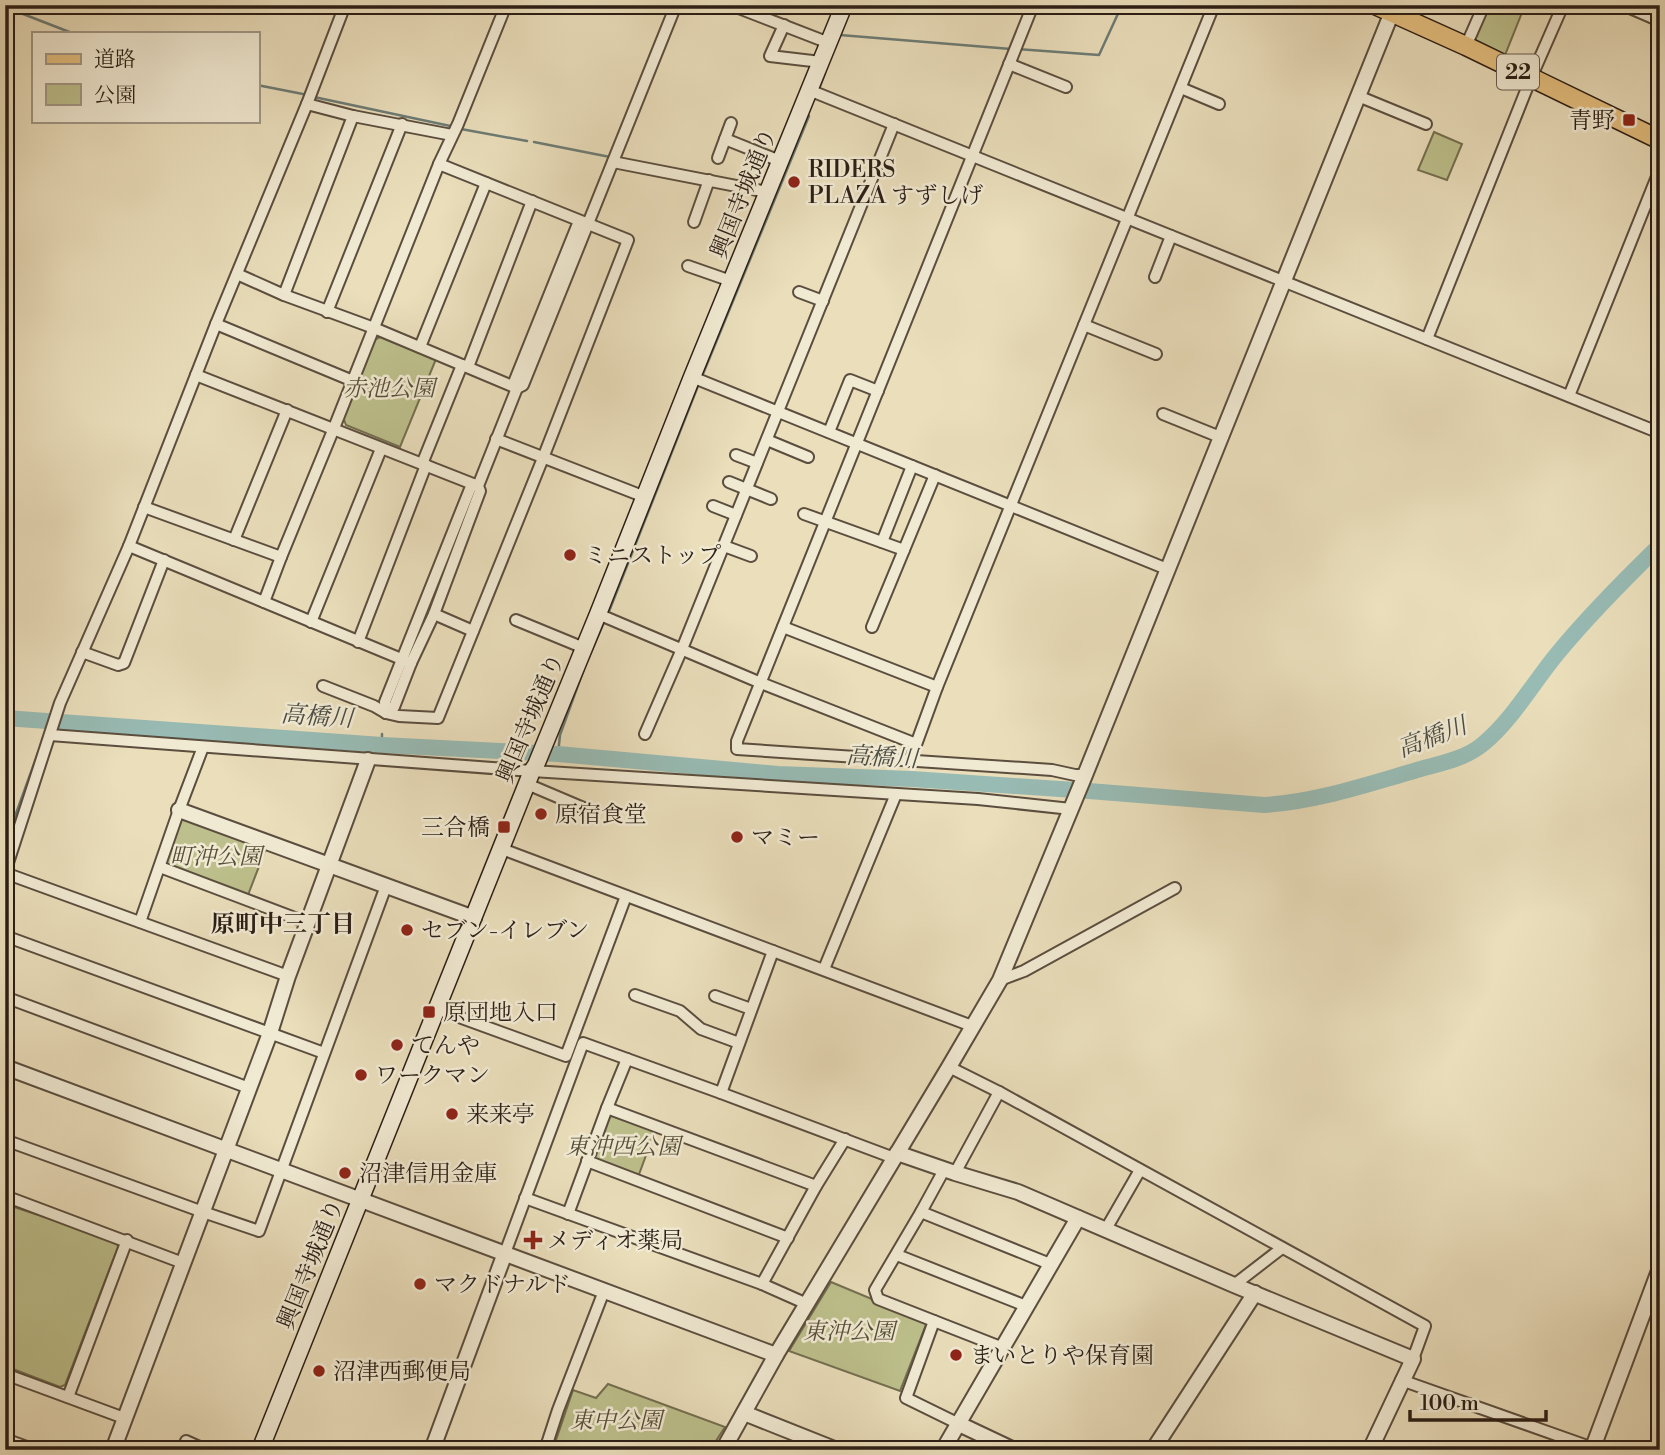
<svg xmlns="http://www.w3.org/2000/svg" width="1665" height="1455" font-family="'Libre Bodoni','Noto Serif JP',serif">
	<rect width="100%" height="100%" fill="#eadebb"/>
	<filter id="stains"><feTurbulence type="fractalNoise" baseFrequency=".00286" numOctaves="4"/><feColorMatrix values="0 0 0 0 .2 0 0 0 0 .09 0 0 0 0 .02 0 0 0 .5 -.17"/></filter>
	<radialGradient id="worn" r=".72"><stop offset=".6" stop-color="#630" stop-opacity="0"/><stop offset="1" stop-color="#630" stop-opacity=".3"/></radialGradient>
	<g fill="#bdc08c" stroke="#746f51" stroke-width="2">
		<polygon points="1488,5 1525,5 1503,60 1471,44"/>
		<polygon points="1434,132 1462,144 1447,180 1418,170"/>
		<polygon points="380,337 436,359 400,447 346,425 343,417 374,340"/>
		<polygon points="183,816 266,848 248,895 165,863"/>
		<polygon points="612,1116 655,1131 638,1177 594,1161 592,1154 605,1120"/>
		<polygon points="8,1205 117,1241 118,1247 65,1385 60,1387 5,1366 5,1208"/>
		<polygon points="831,1282 927,1322 900,1391 789,1351"/>
		<polygon points="608,1384 725,1427 710,1450 572,1450 555,1443 573,1390 596,1398"/>
	</g>
	<g fill="none" stroke-linecap="round" stroke-linejoin="round">
		<g stroke="#6c7c75" stroke-width="2.5">
			<polyline points="5,7 72,33"/>
			<polyline points="840,35 1011,49"/>
			<polyline points="1017,49 1099,55 1122,5"/>
			<polyline points="257,85 308,95"/>
			<polyline points="819,89 825,73"/>
			<polyline points="314,97 455,127"/>
			<polyline points="461,129 527,141"/>
			<polyline points="534,142 610,157"/>
			<polyline points="703,374 809,116"/>
			<polyline points="608,614 698,386"/>
			<polyline points="414,644 455,543"/>
			<polyline points="382,745 382,734"/>
			<polyline points="558,754 560,735 585,666 605,620"/>
			<polyline points="5,844 39,750"/>
		</g>
		<path stroke="#98bbb4" stroke-width="16" d="M5,718L382,745L558,754L778,774L912,779L1089,791L1264,805C1315,802 1365,785 1414,771C1437,764 1464,760 1483,744C1513,719 1533,683 1557,654C1589,615 1624,580 1660,545"/>
		<defs>
			<g id="minor">
				<polyline points="731,5 829,43"/>
				<polyline points="1033,5 737,741 737,749 1052,770 1075,775 1085,775"/>
				<polyline points="1623,5 1660,21"/>
				<polyline points="1653,18 1659,5"/>
				<polyline points="784,25 770,56 821,62"/>
				<polyline points="1466,46 1484,5"/>
				<polyline points="1009,64 1066,87"/>
				<polyline points="1181,88 1219,104"/>
				<polyline points="809,90 1660,433"/>
				<polyline points="1358,96 1426,124"/>
				<polyline points="307,104 353,116 452,135"/>
				<polyline points="725,139 780,161"/>
				<polyline points="718,158 731,123"/>
				<polyline points="613,162 767,192"/>
				<polyline points="694,222 709,180"/>
				<polyline points="688,266 731,281"/>
				<polyline points="237,274 284,295 374,328 517,388"/>
				<polyline points="1155,277 1171,236"/>
				<polyline points="799,292 823,301"/>
				<polyline points="284,295 353,116"/>
				<polyline points="327,312 402,124"/>
				<polyline points="216,324 353,381"/>
				<polyline points="1084,325 1156,354"/>
				<polyline points="1427,339 1531,78 1563,5"/>
				<polyline points="420,347 486,183"/>
				<polyline points="468,367 532,201"/>
				<polyline points="196,375 478,486"/>
				<polyline points="692,377 1167,569"/>
				<polyline points="517,388 523,385 676,5"/>
				<polyline points="1569,396 1660,169"/>
				<polyline points="1163,414 1220,437"/>
				<polyline points="829,432 850,380 878,391"/>
				<polyline points="496,439 645,497"/>
				<polyline points="767,440 808,457"/>
				<polyline points="736,455 757,463"/>
				<polyline points="422,464 462,365"/>
				<polyline points="729,482 771,499"/>
				<polyline points="713,506 736,515"/>
				<polyline points="144,507 281,557"/>
				<polyline points="804,514 904,550"/>
				<polyline points="234,540 287,410"/>
				<polyline points="882,542 912,466"/>
				<polyline points="129,546 411,663"/>
				<polyline points="724,546 751,556"/>
				<polyline points="264,602 281,557 334,428 439,164 458,124 506,5"/>
				<polyline points="434,614 473,631"/>
				<polyline points="598,614 761,683 916,744"/>
				<polyline points="516,620 584,648"/>
				<polyline points="311,622 381,449"/>
				<polyline points="783,627 937,687"/>
				<polyline points="872,627 935,475"/>
				<polyline points="358,642 426,465"/>
				<polyline points="82,652 118,665 124,663 164,560"/>
				<polyline points="323,686 374,706 386,713 399,716 438,718 543,458 628,240 439,164"/>
				<polyline points="386,713 394,707 411,663 434,614 480,491 478,486 517,388 515,380 579,221"/>
				<polyline points="386,713 385,702 472,484"/>
				<polyline points="645,734 682,649 894,124"/>
				<polyline points="50,735 532,771 978,799 1071,809"/>
				<polyline points="910,761 937,687 1214,5"/>
				<polyline points="527,784 593,812"/>
				<polyline points="502,849 972,1026"/>
				<polyline points="160,867 308,923"/>
				<polyline points="5,872 60,703 129,546 216,324 307,104 345,5"/>
				<polyline points="5,873 288,976"/>
				<polyline points="140,922 179,810 203,747"/>
				<polyline points="5,936 324,1053"/>
				<polyline points="824,969 896,794"/>
				<polyline points="1000,980 1024,971 1175,888"/>
				<polyline points="635,995 680,1011 701,1029 739,1043"/>
				<polyline points="715,996 751,1009"/>
				<polyline points="5,997 249,1088"/>
				<polyline points="437,1009 566,1056 626,896"/>
				<polyline points="949,1067 999,1092 1425,1326 1413,1359"/>
				<polyline points="721,1093 773,951"/>
				<polyline points="607,1108 816,1186"/>
				<polyline points="5,1140 203,1212 259,1231 386,886"/>
				<polyline points="587,1161 788,1238"/>
				<polyline points="944,1170 921,1212 875,1290 878,1299 934,1321 906,1398 959,1424"/>
				<polyline points="955,1173 999,1092"/>
				<polyline points="5,1196 183,1263"/>
				<polyline points="525,1198 762,1284 816,1186 845,1139"/>
				<polyline points="921,1212 1050,1264"/>
				<polyline points="568,1214 607,1108 627,1059"/>
				<polyline points="1106,1229 1140,1170"/>
				<polyline points="505,1253 583,1043 721,1093 894,1158"/>
				<polyline points="897,1255 1026,1306"/>
				<polyline points="762,1284 807,1304"/>
				<polyline points="1234,1285 1282,1248"/>
				<polyline points="934,1321 1003,1348"/>
				<polyline points="5,1374 124,1418"/>
				<polyline points="1401,1380 1593,1448"/>
				<polyline points="68,1397 127,1240"/>
				<polyline points="5,1439 35,1450"/>
				<polyline points="183,1450 186,1441 206,1450"/>
				<polyline points="545,1450 558,1410 604,1291"/>
			</g>
			<g id="tertiary">
				<polyline points="179,810 474,918"/>
				<polyline points="5,1067 776,1355"/>
				<polyline points="897,1153 955,1173 1018,1192 1234,1285 1413,1359 1370,1450"/>
				<polyline points="744,1413 837,1450"/>
				<polyline points="959,1424 1014,1450"/>
				<polyline points="113,1450 270,1033 288,976 368,760"/>
				<polyline points="432,1450 505,1253"/>
				<polyline points="723,1450 776,1355 949,1067 1000,980 1085,775 1392,12"/>
				<polyline points="943,1450 1078,1218"/>
				<polyline points="1153,1450 1255,1293"/>
				<polyline points="1592,1450 1660,1268"/>
			</g>
			<polyline id="secondary" points="260,1450 532,771 536,765 598,614 692,377 844,5"/>
			<polyline id="primary" points="1375,5 1466,46 1660,140"/>
		</defs>
		<use href="#minor" stroke="#5b4e3f" stroke-width="14"/>
		<use href="#tertiary" stroke="#5b4e3f" stroke-width="18"/>
		<use href="#secondary" stroke="#2b1e16" stroke-width="19"/>
		<use href="#primary" stroke="#2b1e16" stroke-width="21"/>
		<use href="#minor" stroke="#f1ead3" stroke-width="10"/>
		<use href="#tertiary" stroke="#f1ead3" stroke-width="14"/>
		<use href="#secondary" stroke="#f1ead3" stroke-width="16"/>
		<use href="#primary" stroke="#e5bf7e" stroke-width="18"/>
	</g>
	<g fill="#8f2418" stroke="#f1ead3" stroke-width="2.5">
		<rect x="1622" y="113" width="14" height="14" rx="3.5"/>
		<circle cx="794" cy="182" r="7"/>
		<circle cx="570" cy="555" r="7"/>
		<circle cx="541" cy="814" r="7"/>
		<rect x="497" y="820" width="14" height="14" rx="3.5"/>
		<circle cx="737" cy="837" r="7"/>
		<circle cx="407" cy="930" r="7"/>
		<rect x="422" y="1005" width="14" height="14" rx="3.5"/>
		<circle cx="397" cy="1045" r="7"/>
		<circle cx="361" cy="1075" r="7"/>
		<circle cx="452" cy="1114" r="7"/>
		<circle cx="345" cy="1173" r="7"/>
		<path d="M529.5 1229.5h7v7h7v7h-7v7h-7v-7h-7v-7h7z"/>
		<circle cx="420" cy="1284" r="7"/>
		<circle cx="956" cy="1355" r="7"/>
		<circle cx="319" cy="1371" r="7"/>
	</g>
	<g text-anchor="middle" stroke-width="5" stroke-linejoin="round" paint-order="stroke">
		<rect fill="#f1ead3" stroke="#665b4f" stroke-width="2" x="1497" y="54.5" width="42" height="35" rx="5"/>
		<g font-size="21" font-weight="bold" fill="#2b1e16">
			<text x="1518" y="79">22</text>
		</g>
		<g font-size="23" fill="#2b1e16" stroke="#f1ead3" text-anchor="start">
			<text x="1615" y="128" text-anchor="end">青野</text>
			<text x="808" y="177">RIDERS<tspan x="808" dy="26">PLAZA すずしげ</tspan></text>
			<text x="584" y="563">ミニストップ</text>
			<text x="555" y="822">原宿食堂</text>
			<text x="490" y="835" text-anchor="end">三合橋</text>
			<text x="751" y="845">マミー</text>
			<text x="421" y="938">セブン-イレブン</text>
			<text x="443" y="1020">原団地入口</text>
			<text x="411" y="1053">てんや</text>
			<text x="375" y="1083">ワークマン</text>
			<text x="466" y="1122">来来亭</text>
			<text x="359" y="1181">沼津信用金庫</text>
			<text x="547" y="1248">メディオ薬局</text>
			<text x="434" y="1292">マクドナルド</text>
			<text x="970" y="1363">まいとりや保育園</text>
			<text x="333" y="1379">沼津西郵便局</text>
		</g>
		<g font-size="23" fill="#2b1e16" stroke="#f1ead3">
			<text transform="translate(743 193) rotate(-68)" y="8">興国寺城通り</text>
			<text transform="translate(530 718) rotate(-67)" y="8">興国寺城通り</text>
			<text transform="translate(310 1264) rotate(-68)" y="8">興国寺城通り</text>
		</g>
		<g font-size="23" font-style="italic" fill="#574f39" stroke="#f1ead3">
			<text x="389" y="396">赤池公園</text>
			<text x="216" y="864">町沖公園</text>
			<text x="623" y="1154">東沖西公園</text>
			<text x="849" y="1339">東沖公園</text>
			<text x="616" y="1428">東中公園</text>
		</g>
		<g font-size="24" font-style="italic" fill="#4c4d45" stroke="#f1ead3">
			<text transform="translate(317 716) rotate(4)" y="8">高橋川</text>
			<text transform="translate(1432 737) rotate(-21)" y="8">高橋川</text>
			<text transform="translate(882 757) rotate(3)" y="8">高橋川</text>
		</g>
		<g font-size="24" font-weight="bold" fill="#2b1e16" stroke="#f1ead3">
			<text x="283" y="932">原町中三丁目</text>
		</g>
	</g>
	<rect width="1665" height="1455" fill="none" stroke="#eadebb" stroke-width="28"/>
	<rect x="7" y="7" width="1651" height="1441" fill="none" stroke="#2b1e16" stroke-width="3.5"/>
	<rect x="14" y="14" width="1637" height="1427" fill="none" stroke="#2b1e16" stroke-width="2"/>
	<rect x="32" y="32" width="228" height="91" fill="#f1ead3" stroke="#a29887" stroke-width="2"/>
	<rect x="46" y="54" width="35" height="10" fill="#e5bf7e" stroke="#a29887" stroke-width="2"/>
	<text x="94" y="66" font-size="21" fill="#2b1e16">道路</text>
	<rect x="46" y="84" width="35" height="21" fill="#bdc08c" stroke="#a29887" stroke-width="2"/>
	<text x="94" y="102" font-size="21" fill="#2b1e16">公園</text>
	<path d="M1410 1410v10h136v-10" fill="none" stroke="#2b1e16" stroke-width="3.5"/>
	<text x="1420" y="1410" font-size="21" fill="#2b1e16" stroke="#f1ead3" stroke-width="5" paint-order="stroke">100 m</text>
	<rect width="100%" height="100%" filter="url(#stains)"/>
	<rect width="100%" height="100%" fill="url(#worn)"/>
</svg>
